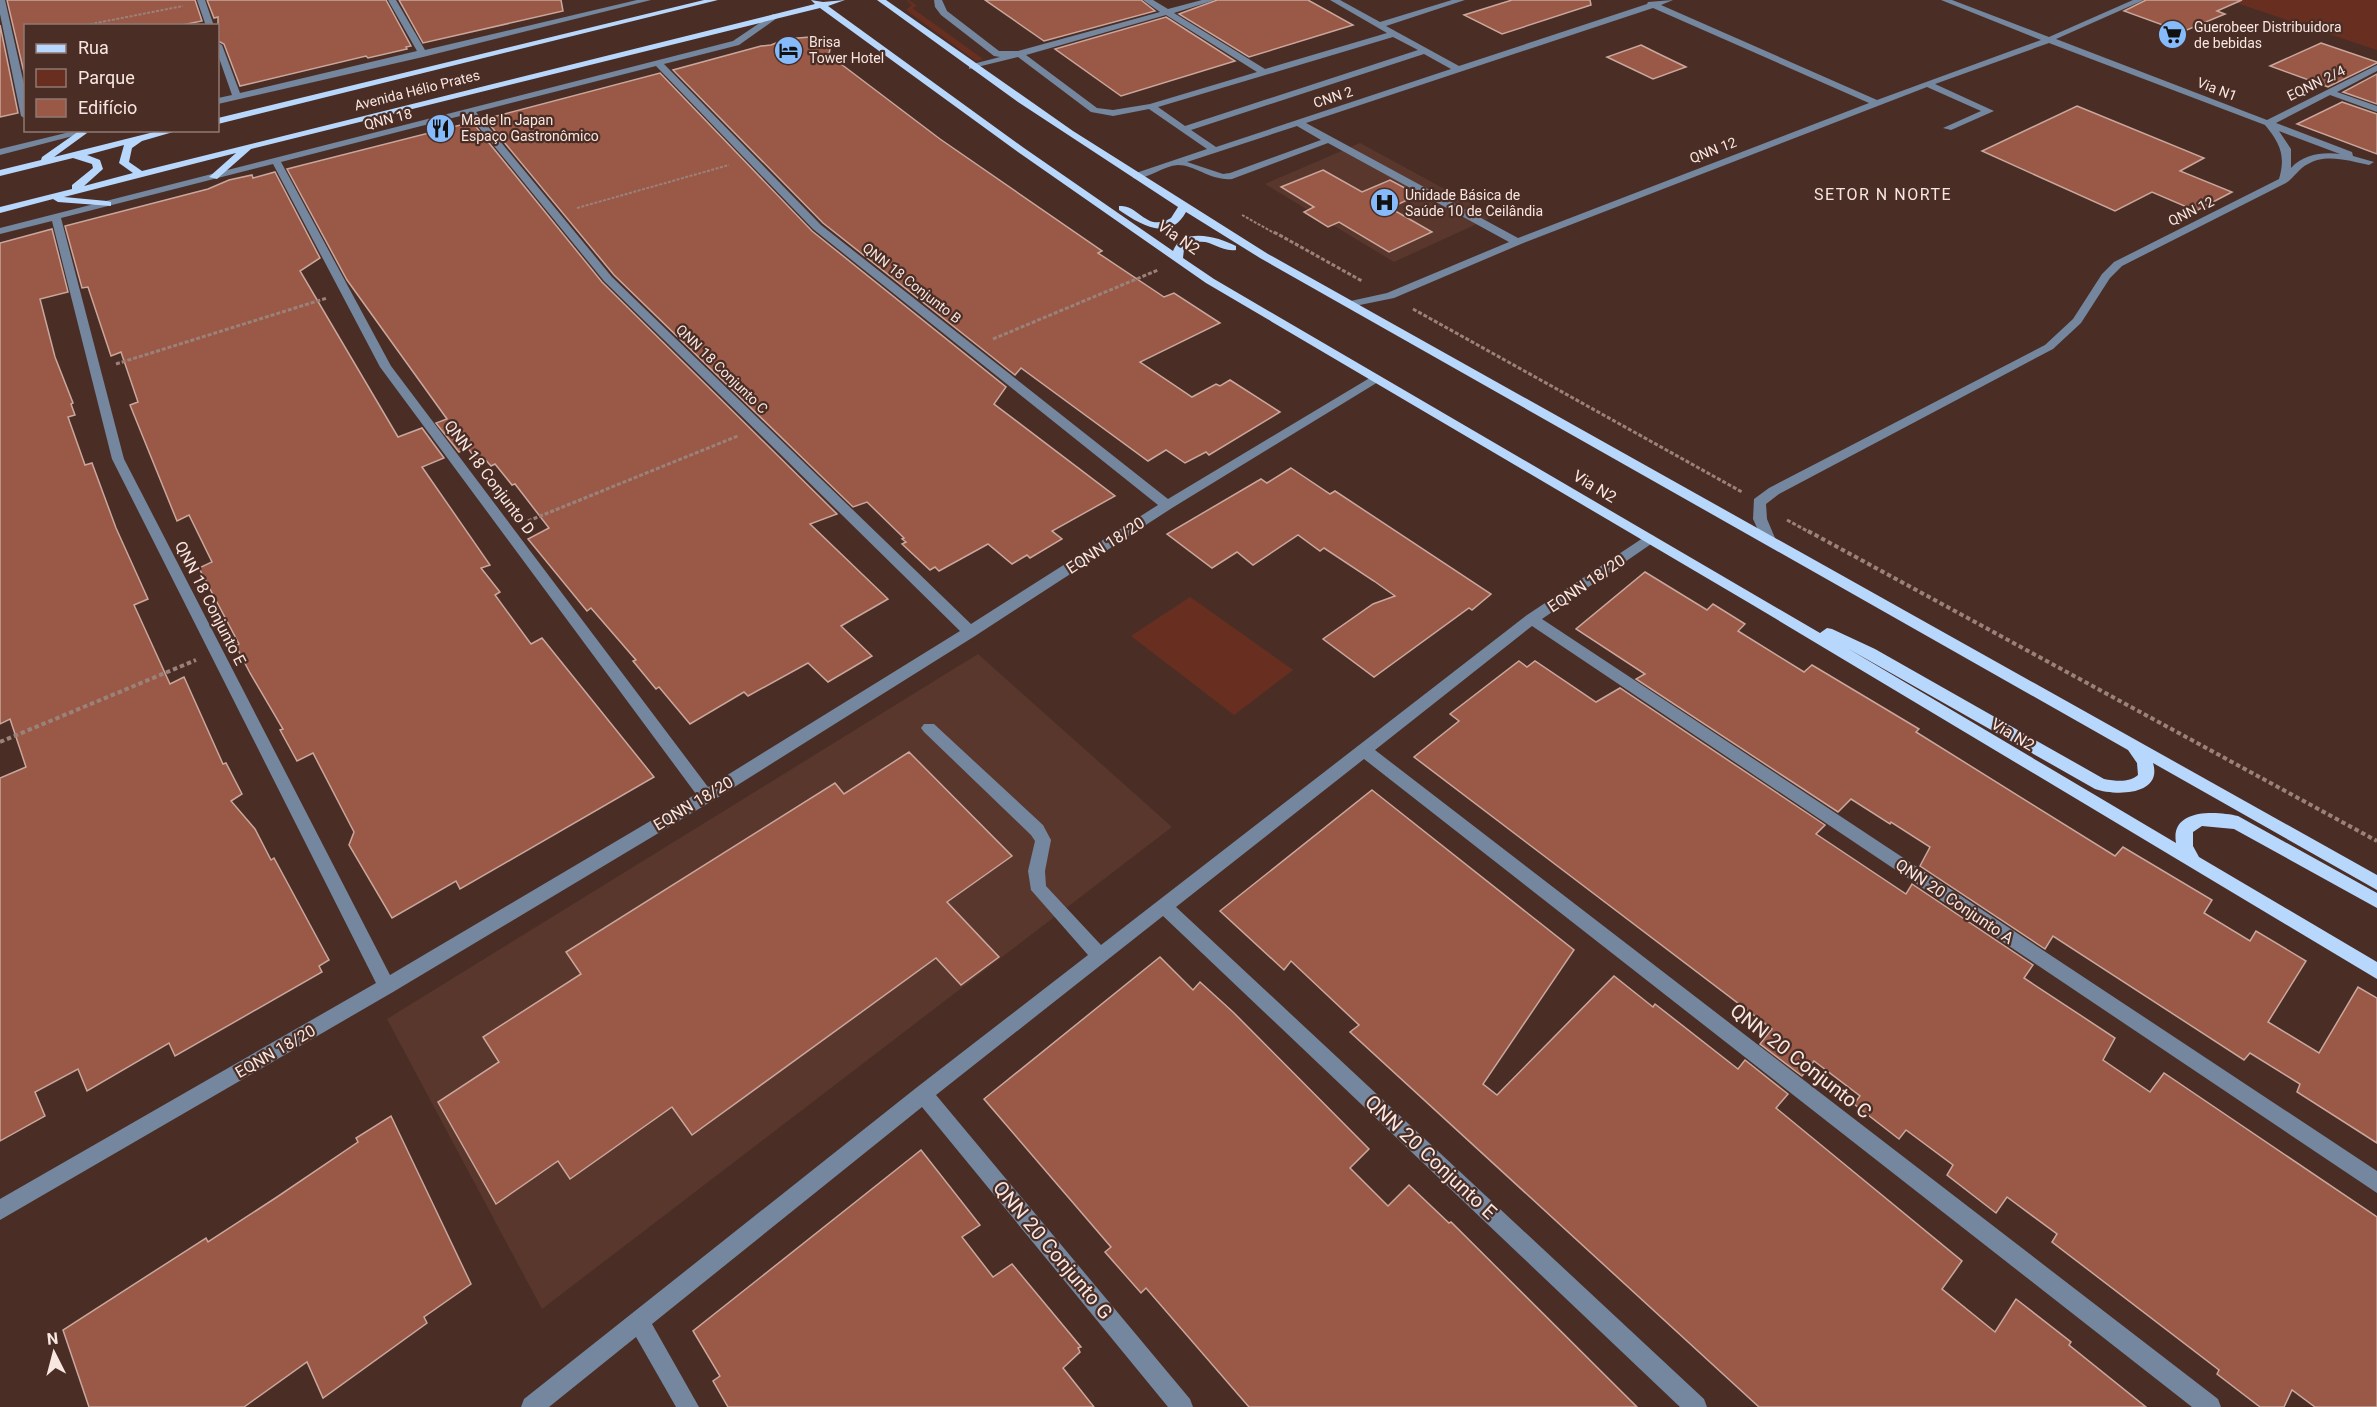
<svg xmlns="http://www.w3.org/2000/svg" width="2377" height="1407" font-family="Roboto,sans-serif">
	<rect width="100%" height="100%" fill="#4a2e26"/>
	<g fill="#59372d">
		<polygon points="1360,143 1494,216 1394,262 1265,184"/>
		<polygon points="978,654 1172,827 542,1309 387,1019"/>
	</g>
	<g fill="#682f20">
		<polygon points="909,0 917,6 912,8 983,59 976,61 906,10 912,5 907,1"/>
		<polygon points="2228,0 2377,0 2377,50"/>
		<polygon points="1190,597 1293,670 1234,715 1131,636"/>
	</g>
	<g fill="#9a5846" stroke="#caa79d" stroke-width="1.5">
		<polygon points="7,0 195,0 202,21 177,26 26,26 26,81"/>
		<polygon points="207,0 386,0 411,46 406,47 407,49 368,58 366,56 240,86 224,44 218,41 218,17 214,18"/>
		<polygon points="399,0 561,0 563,11 423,43"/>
		<polygon points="985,0 1141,0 1155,11 1044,41"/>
		<polygon points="1217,0 1308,0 1353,25 1249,57 1179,14"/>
		<polygon points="1512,0 1590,0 1591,5 1502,34 1464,15"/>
		<polygon points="2146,0 2242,0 2217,11 2225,14 2182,32 2124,11"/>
		<polygon points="1166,17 1235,61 1121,96 1055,49"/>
		<polygon points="0,25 18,113 0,117"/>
		<polygon points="810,37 830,49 829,54 841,64 940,139 1102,251 1098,253 1164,297 1174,293 1220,323 1140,362 1192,397 1216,384 1220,386 1230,380 1280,412 1209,455 1206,452 1185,463 1166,450 1148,461 1021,368 1015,375 823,223 673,70 761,46 771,45 786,39"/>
		<polygon points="2321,43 2377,62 2377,63 2328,87 2270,66"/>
		<polygon points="1641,45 1657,53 1686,67 1653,79 1607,57"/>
		<polygon points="660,73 812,231 1006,387 994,404 1115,496 1052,531 1062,539 1030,558 1027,555 1012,564 988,544 939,571 935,567 930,570 902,544 906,542 902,539 904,538 867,502 853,507 614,275 485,119"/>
		<polygon points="2377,74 2377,104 2343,92"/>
		<polygon points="2342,102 2377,114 2377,154 2297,124"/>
		<polygon points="2077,106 2204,158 2180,171 2232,192 2196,211 2152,192 2115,211 1982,151"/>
		<polygon points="472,122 602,282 837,514 810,524 888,599 841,626 872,656 828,682 808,663 748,696 744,692 690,724 659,687 656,689 633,661 636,660 591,608 587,611 528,539 549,528 515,484 512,485 495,464 491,466 483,457 476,460 468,448 459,452 436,423 447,419 347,280 287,169"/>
		<polygon points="1323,170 1362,192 1390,180 1418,195 1390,208 1432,232 1389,252 1339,222 1328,227 1304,212 1314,207 1281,187"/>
		<polygon points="275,172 320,258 300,271 398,437 422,428 444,458 422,467 490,565 481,568 500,592 495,595 531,644 542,638 654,777 460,889 456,881 392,918 349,845 354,832 313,753 297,761 280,730 283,729 250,673 236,646 239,644 199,568 212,562 189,515 177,521 130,405 138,402 121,352 111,356 88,287 82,288 65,226 208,189 229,180 252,175 253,178"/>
		<polygon points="52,229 68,292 40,299 55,357 73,403 71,404 75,415 68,417 85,465 92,463 116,528 148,599 134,605 170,684 184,677 223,764 226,763 242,794 231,801 255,829 271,860 274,858 329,960 319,966 322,972 175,1056 169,1043 87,1091 78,1069 35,1092 45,1116 0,1141 0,778 26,767 10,719 0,724 0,243"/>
		<polygon points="1291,468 1330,494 1335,491 1491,594 1472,610 1469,608 1374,677 1323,639 1373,604 1395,596 1374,581 1324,548 1320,551 1298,535 1253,565 1237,552 1212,568 1167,534 1261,479 1267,483"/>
		<polygon points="1645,572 1707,610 1713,604 1745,624 1738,631 1804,672 1812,665 1919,729 1916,732 2115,856 2123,847 2212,900 2204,913 2250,941 2256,931 2306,961 2268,1022 2319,1053 2358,987 2377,998 2377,1143 2297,1092 2300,1084 2250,1053 2244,1060 2053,936 2045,949 1920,866 1930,847 1891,822 1890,824 1851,799 1838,812 1636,679 1645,674 1576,629"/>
		<polygon points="1519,661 1527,667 1535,661 1596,702 1620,688 1825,825 1816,834 1906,894 1912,884 2033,965 2024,978 2115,1038 2103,1060 2150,1092 2164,1073 2377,1217 2377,1407 2315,1407 2292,1390 2284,1407 2260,1407 2217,1374 2219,1370 2052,1242 2057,1234 2007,1197 1996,1213 1947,1175 1953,1165 1906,1130 1899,1139 1854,1104 1860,1096 1814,1061 1802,1076 1760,1044 1772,1029 1414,757 1459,721 1450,714"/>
		<polygon points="909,752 1012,856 947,902 999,957 961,985 936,958 692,1135 672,1107 570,1179 558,1161 496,1204 438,1102 499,1062 483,1037 581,974 566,952 835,783 844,794"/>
		<polygon points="1372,790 1574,950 1483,1084 1497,1095 1614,976 1653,1007 1655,1004 1738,1069 1745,1060 1788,1094 1776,1108 1962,1261 1942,1289 1995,1332 2016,1299 2071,1342 2069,1345 2146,1407 1759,1407 1350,1032 1359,1025 1291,961 1284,970 1220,911"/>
		<polygon points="1160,957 1193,990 1200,982 1233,1012 1369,1149 1350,1168 1388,1206 1409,1185 1449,1223 1451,1222 1637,1407 1249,1407 1146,1288 1141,1293 1105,1252 1111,1247 984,1099"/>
		<polygon points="391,1116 471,1284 424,1317 427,1323 323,1398 307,1362 244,1407 89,1407 63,1330 206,1238 208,1242 277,1197 358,1142 356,1138"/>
		<polygon points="921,1150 980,1225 962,1237 993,1277 1012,1264 1081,1347 1078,1348 1080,1352 1063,1368 1094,1407 728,1407 713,1381 720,1376 693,1331"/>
	</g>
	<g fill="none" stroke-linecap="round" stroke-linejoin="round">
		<g stroke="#9a827b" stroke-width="2" stroke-dasharray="3 1.5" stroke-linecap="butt">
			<polyline points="81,26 183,6"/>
			<polyline points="577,208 729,165"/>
			<polyline points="1242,215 1276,234"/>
		</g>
		<g stroke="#9a827b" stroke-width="3" stroke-dasharray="4 2" stroke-linecap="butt">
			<polyline points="1274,232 1362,281"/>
			<polyline points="1413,309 1742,492"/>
			<polyline points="993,339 1158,270"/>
			<polyline points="116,364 327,298"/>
			<polyline points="1787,520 1811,533"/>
			<polyline points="528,521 738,436"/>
		</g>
		<g stroke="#9a827b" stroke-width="4" stroke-dasharray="4.5 3" stroke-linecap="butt">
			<polyline points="1808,531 2377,841"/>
			<polyline points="0,742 196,660"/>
		</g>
		<g fill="#74879e" fill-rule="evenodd">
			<polygon points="0,0 5,0 26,93 26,119 21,116 0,14"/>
			<polygon points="197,0 205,0 214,26 206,26"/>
			<polygon points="388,0 396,0 425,50 637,0 651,0 423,57 218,104 218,98 232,95 218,55 218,43 222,45 240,93 417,51"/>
			<path d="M934,0H942L947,11L999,51H1018L1160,12L1143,0H1153L1168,9L1202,0H1215L1174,13L1265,69L1387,33L1330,0H1340L1380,22L1452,0H1465L1386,26L1459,66L1647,4L1648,2L1673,0L1661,5L1877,100L2041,40L1941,0H1952L2049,37L2133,0H2144L2056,39L2267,120L2377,65V71L2337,92L2377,106V112L2330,95L2276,123L2352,152L2353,156L2374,162L2369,165C2351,161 2325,153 2308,164C2299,168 2294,178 2286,183L2122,266L2110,278L2081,323L2053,349L1779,494L1766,504L1767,519L1775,538L1768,543L1763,541L1753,519L1754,499L1769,488L2045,345L2073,319L2102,274L2114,262L2279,179C2286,156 2280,143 2265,125L2049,43L1935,84L1994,111L1951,130L1943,128L1981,111L1927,87L1521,244L1394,298L1350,307L1344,304L1346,302L1387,293L1509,242L1328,143L1232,179C1211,181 1195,165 1178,165C1162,166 1148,180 1133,178V174L1207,149L1149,109L1113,116L1091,112L1018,57L969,69V65L1000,57L994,56L941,15L935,7ZM1653,8L1869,103L1518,238L1306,123ZM1166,15L1257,72L1150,104L1113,110L1097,108L1026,55ZM1393,37L1418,50L1185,126L1158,107ZM1424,54L1451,69L1216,147L1191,130ZM1297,126L1321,140L1230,173L1223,174L1187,162ZM2279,131L2340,154C2322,152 2304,154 2291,168V149Z"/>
			<path d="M773,14L780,16L739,45L664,64L821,225L1168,499L1373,376L1377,375L1383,379L1172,508L975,636L712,801L393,992L0,1220V1199L376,983L112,459L52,221L0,234V228L733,41ZM656,66L813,229L1158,505L971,624L612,277L476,112ZM468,114L604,281L960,631L708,787L391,366L281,162ZM273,164L380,367L696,794L390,975L124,459L61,218Z"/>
			<polygon points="78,130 96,130 0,155 0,149"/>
			<polygon points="1649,534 1654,536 1656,539 1654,542 1542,619 2377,1171 2377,1193 1532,626 1375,750 2218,1399 2221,1407 2192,1407 1364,759 1176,907 1704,1399 1707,1407 1680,1407 1163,916 936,1095 1190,1399 1193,1407 1168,1407 922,1107 652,1324 699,1407 676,1407 636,1337 549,1407 521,1407 524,1399 916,1088 1088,955 1031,890 1028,871 1035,841 1031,835 924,732 921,728 924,724 934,724 1043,825 1051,840 1045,871 1046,886 1101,945 1527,615"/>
		</g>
		<g fill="#b8d7fd" fill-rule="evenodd">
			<polygon points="704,0 718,0 218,124 218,118"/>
			<path d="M811,0L823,2L845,0L828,6L1024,148L1173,251C1182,226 1219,237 1236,246V250C1216,253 1207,231 1184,249L1183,258L1214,279L1820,633L1827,628L1832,629L1875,649L2104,779C2116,781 2129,783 2138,775L2137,763L2128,750L1260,258L1186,212C1169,243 1140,224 1119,210V206C1139,204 1146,233 1171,218L1178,207L1018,102L877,0H886L1073,131L1268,254L2377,875V890L2153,763C2163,796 2115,796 2095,789L1847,648L2176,843C2170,808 2216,811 2238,816L2377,893V908L2234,829L2202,826L2193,832V846L2199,857L2377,962V979L1751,604L1206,283L1018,152L820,8L251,149L217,179L209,177L236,153L64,197L107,201L111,202V206L58,202L53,199L0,213V207L72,189V185L93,168L92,164L73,158L0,176V170L41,160L42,157L79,131L87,133L54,157L162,130H180L142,141L132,148L129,162L142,171L815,4ZM124,145L119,163L133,173L84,186L103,169L100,160L87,155Z"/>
		</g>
	</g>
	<defs>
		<symbol id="supermarket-disc" viewBox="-11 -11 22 22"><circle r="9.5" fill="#86bbfb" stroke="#4a2e26"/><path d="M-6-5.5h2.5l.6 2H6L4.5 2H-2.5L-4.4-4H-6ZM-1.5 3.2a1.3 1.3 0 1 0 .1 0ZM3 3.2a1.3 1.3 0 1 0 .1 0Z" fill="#111"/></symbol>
		<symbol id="hotel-disc" viewBox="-11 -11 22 22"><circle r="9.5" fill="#86bbfb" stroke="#4a2e26"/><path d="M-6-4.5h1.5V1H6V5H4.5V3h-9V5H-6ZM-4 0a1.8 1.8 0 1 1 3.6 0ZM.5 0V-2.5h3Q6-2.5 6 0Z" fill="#111"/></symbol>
		<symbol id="restaurant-disc" viewBox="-11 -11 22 22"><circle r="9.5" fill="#86bbfb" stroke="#4a2e26"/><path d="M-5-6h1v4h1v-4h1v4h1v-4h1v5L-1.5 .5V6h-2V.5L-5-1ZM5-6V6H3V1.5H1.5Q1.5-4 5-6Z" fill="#111"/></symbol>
		<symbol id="hospital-disc" viewBox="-11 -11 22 22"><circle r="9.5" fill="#86bbfb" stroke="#4a2e26"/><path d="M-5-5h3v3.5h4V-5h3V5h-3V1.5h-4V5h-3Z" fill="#111"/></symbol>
	</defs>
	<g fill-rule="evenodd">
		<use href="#supermarket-disc" x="2156" y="18" width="33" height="33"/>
		<use href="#hotel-disc" x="772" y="34" width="33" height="33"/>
		<use href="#restaurant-disc" x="424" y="112" width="33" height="33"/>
		<use href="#hospital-disc" x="1368" y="186" width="33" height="33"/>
	</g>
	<g text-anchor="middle" stroke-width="4.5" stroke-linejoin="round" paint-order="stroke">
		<g font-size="14" fill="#f8e6e0" stroke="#4a2e26" text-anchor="start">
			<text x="2194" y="32">Guerobeer Distribuidora<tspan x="2194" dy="16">de bebidas</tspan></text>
			<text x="809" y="47">Brisa<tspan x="809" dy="16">Tower Hotel</tspan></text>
			<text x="461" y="125">Made In Japan<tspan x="461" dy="16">Espaço Gastronômico</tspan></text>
			<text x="1405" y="200">Unidade Básica de<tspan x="1405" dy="16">Saúde 10 de Ceilândia</tspan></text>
		</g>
		<g font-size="14" fill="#f8e6e0" stroke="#4a2e26">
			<text transform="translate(2316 83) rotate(-26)" y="5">EQNN 2/4</text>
			<text transform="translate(2217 89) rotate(21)" y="5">Via N1</text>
			<text transform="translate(417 90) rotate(-14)" y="5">Avenida Hélio Prates</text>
			<text transform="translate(1333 97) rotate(-18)" y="5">CNN 2</text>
			<text transform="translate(388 119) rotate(-14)" y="5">QNN 18</text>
			<text transform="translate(1713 150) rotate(-21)" y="5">QNN 12</text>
			<text transform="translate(2191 211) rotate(-26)" y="5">QNN 12</text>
			<text transform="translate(912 283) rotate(38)" y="5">QNN 18 Conjunto B</text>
			<text transform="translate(722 369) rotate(44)" y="5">QNN 18 Conjunto C</text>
		</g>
		<g font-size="16" letter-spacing="1.5" fill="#f8e6e0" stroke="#4a2e26">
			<text x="1883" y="200">SETOR N NORTE</text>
		</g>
		<g font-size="16" fill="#f8e6e0" stroke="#4a2e26">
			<text transform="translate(1179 237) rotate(35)" y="6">Via N2</text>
			<text transform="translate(490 477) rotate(53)" y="6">QNN 18 Conjunto D</text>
			<text transform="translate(1595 486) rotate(31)" y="6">Via N2</text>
			<text transform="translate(1105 545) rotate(-33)" y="6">EQNN 18/20</text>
			<text transform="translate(1586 583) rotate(-34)" y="6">EQNN 18/20</text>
			<text transform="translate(211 603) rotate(63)" y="6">QNN 18 Conjunto E</text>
			<text transform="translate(2013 734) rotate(31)" y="6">Via N2</text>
			<text transform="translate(693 803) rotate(-31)" y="6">EQNN 18/20</text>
			<text transform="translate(1955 901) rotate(34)" y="6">QNN 20 Conjunto A</text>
			<text transform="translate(275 1051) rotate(-30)" y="6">EQNN 18/20</text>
		</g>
		<g font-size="20" fill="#f8e6e0" stroke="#4a2e26">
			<text transform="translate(1801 1061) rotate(38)" y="7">QNN 20 Conjunto C</text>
			<text transform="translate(1431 1157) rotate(43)" y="7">QNN 20 Conjunto E</text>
			<text transform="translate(1053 1250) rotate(50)" y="7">QNN 20 Conjunto G</text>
		</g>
	</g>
	<rect x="24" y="24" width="195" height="108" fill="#4a2e26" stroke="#907870" stroke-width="1.5"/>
	<rect x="36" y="44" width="30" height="9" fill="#b8d7fd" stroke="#907870" stroke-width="1.5"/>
	<text x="78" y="54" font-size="18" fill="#f8e6e0">Rua</text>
	<rect x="36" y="69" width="30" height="18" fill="#682f20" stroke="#907870" stroke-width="1.5"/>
	<text x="78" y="84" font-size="18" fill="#f8e6e0">Parque</text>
	<rect x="36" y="99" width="30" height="18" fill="#9a5846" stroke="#907870" stroke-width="1.5"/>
	<text x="78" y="114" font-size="18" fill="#f8e6e0">Edifício</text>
	<g transform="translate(54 1353) rotate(354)" stroke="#4a2e26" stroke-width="4.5" paint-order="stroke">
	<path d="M0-4.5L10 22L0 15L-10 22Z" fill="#f8e6e0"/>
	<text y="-9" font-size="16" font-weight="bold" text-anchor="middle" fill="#f8e6e0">N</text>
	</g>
</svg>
